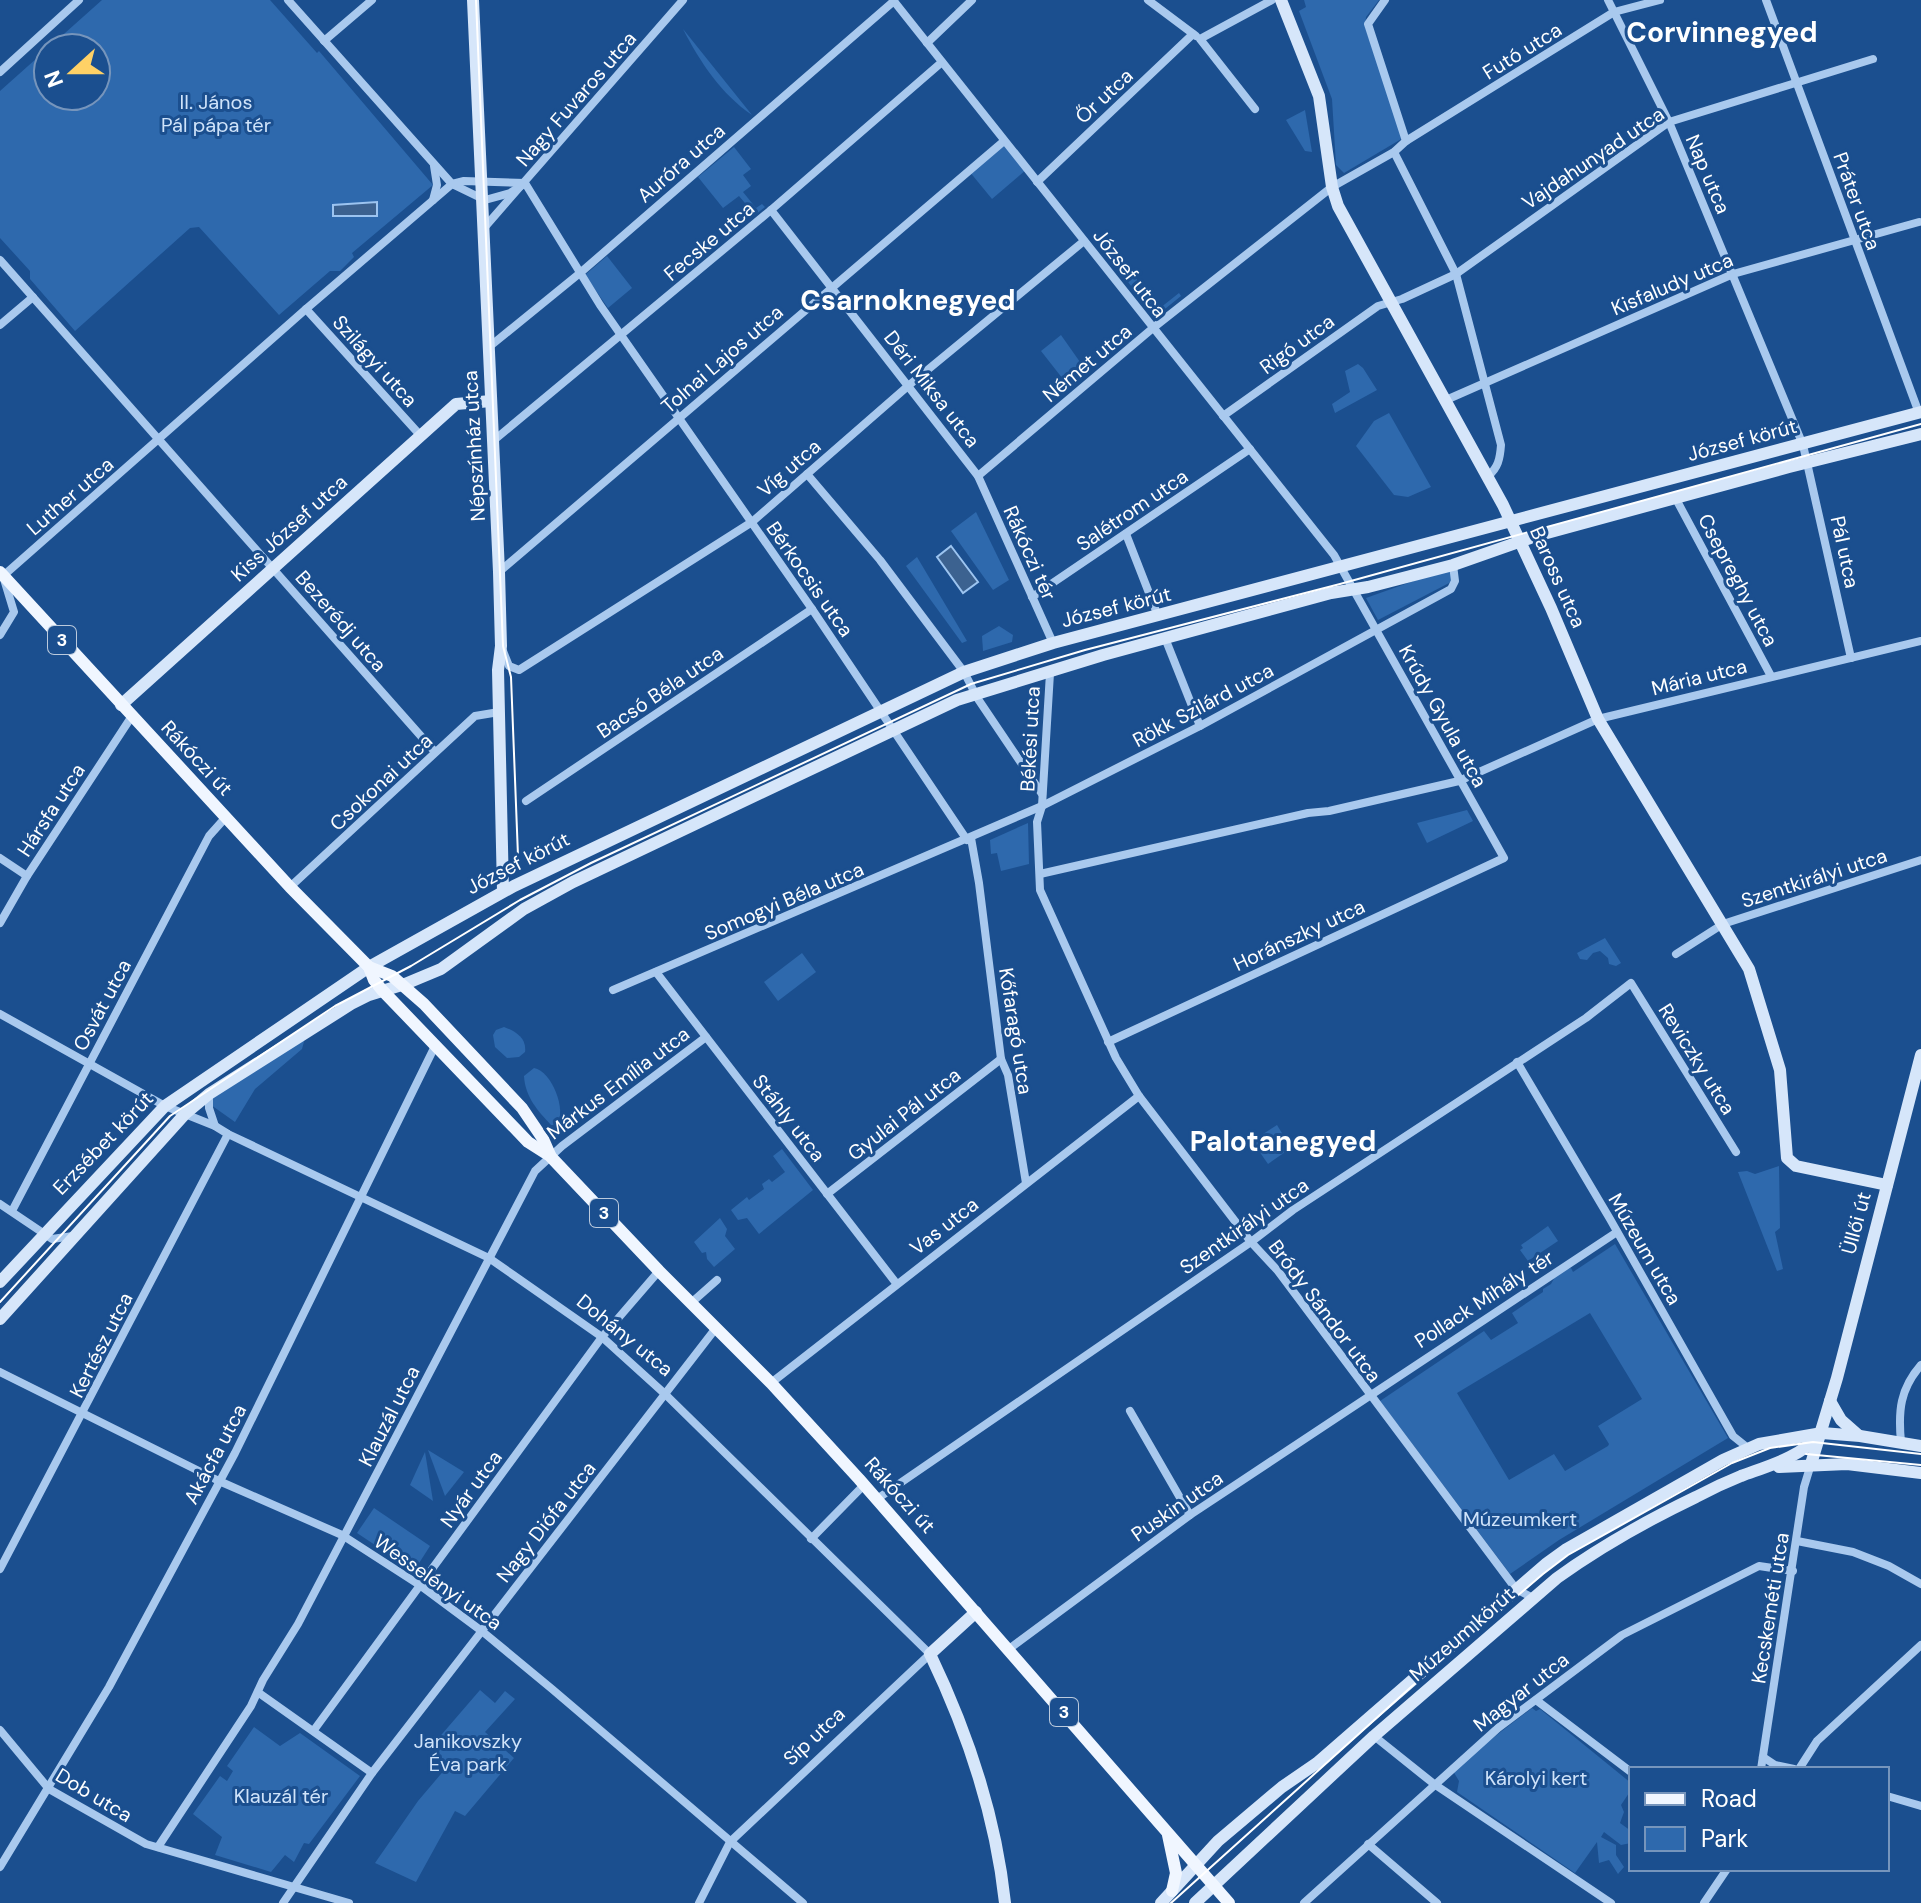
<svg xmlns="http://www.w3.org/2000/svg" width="1921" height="1903" font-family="'DM Sans',sans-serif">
	<rect width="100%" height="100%" fill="#1b4f8f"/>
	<g fill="#2e69ad" fill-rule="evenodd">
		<path d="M102,0H270L317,53L319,51L433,185L352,253L354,257L340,271H330L279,315L199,227L190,228L75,331L30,279V271L0,238V91ZM48,48H96V96H48Z"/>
		<polygon points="1304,0 1379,0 1366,17 1365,27 1403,138 1344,173 1336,165 1332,99 1299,11 1306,7"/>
		<path d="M683,29L752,115C721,94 700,62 683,29Z"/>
		<polygon points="1305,110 1312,152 1305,151 1286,120"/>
		<polygon points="1004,141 1027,169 992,199 969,171"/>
		<polygon points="734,147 751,169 743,175 751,186 743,192 756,208 762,204 765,207 755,215 739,196 723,208 698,177"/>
		<polygon points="1114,251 1160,308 1179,293 1181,296 1155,317 1108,256"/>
		<polygon points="607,256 632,288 608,308 585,275"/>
		<polygon points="1061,335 1087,372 1070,388 1041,351"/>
		<polygon points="1358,364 1363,368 1377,390 1335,413 1332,404 1350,392 1345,371"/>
		<polygon points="1389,413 1431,487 1408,497 1394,495 1356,446 1374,421"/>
		<polygon points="976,512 1009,580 993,590 951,531"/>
		<polygon points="917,557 967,641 962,643 906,566"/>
		<polygon points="1450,568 1453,577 1451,582 1378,620 1366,598"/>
		<polygon points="999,626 1013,635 1012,642 983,651 982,636"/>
		<polygon points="1467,810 1473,821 1427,843 1417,823"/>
		<polygon points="1028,823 1029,864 1001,871 997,853 991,854 990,840"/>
		<polygon points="1605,938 1621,963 1616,966 1609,964 1608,958 1600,951 1593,953 1587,960 1580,959 1577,953"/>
		<polygon points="802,953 816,972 778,1001 764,982"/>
		<path d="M504,1027C515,1031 527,1038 525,1052L519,1057L507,1058L495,1047L493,1035L496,1030Z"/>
		<polygon points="305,1038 302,1049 255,1089 235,1122 211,1105 212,1097"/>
		<path d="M534,1068C552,1071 567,1111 557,1125H551C538,1111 525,1097 524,1076Z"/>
		<polygon points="1277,1125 1291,1148 1268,1164 1252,1141"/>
		<polygon points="782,1149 813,1190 759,1234 747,1218 738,1220 731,1210 747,1197 749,1200 764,1189 762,1184 769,1179 772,1182 785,1172 773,1156"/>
		<polygon points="1779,1166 1780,1228 1775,1232 1783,1269 1777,1271 1738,1172 1747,1171 1755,1174"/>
		<polygon points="720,1218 727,1229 725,1236 735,1249 714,1267 707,1259 706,1252 702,1253 694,1242"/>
		<polygon points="1548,1226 1558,1241 1528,1261 1520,1250 1523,1248 1521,1245"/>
		<path d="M1615,1244L1728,1438L1559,1540L1510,1574L1380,1401L1484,1331L1491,1340L1518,1323L1512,1313L1543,1292V1289L1551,1284L1558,1271L1571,1268L1573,1272ZM1590,1313L1642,1399L1598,1426L1609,1444L1608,1446L1565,1471L1554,1454L1509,1480L1457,1393Z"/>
		<polygon points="428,1450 464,1472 445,1496"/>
		<polygon points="425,1452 433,1501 410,1485"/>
		<polygon points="374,1508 430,1546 414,1571 357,1533"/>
		<polygon points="480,1690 495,1703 505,1691 515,1699 485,1732 514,1758 465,1816 455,1811 416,1882 375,1863 418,1801 446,1768 430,1748"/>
		<polygon points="1532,1708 1536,1711 1540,1709 1631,1783 1631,1790 1621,1805 1624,1812 1620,1823 1631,1831 1631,1843 1621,1845 1604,1832 1601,1837 1616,1845 1616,1855 1624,1867 1618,1874 1609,1860 1599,1863 1597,1842 1575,1873 1457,1792 1459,1781 1453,1771 1455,1767"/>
		<polygon points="254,1727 280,1746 300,1733 360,1776 309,1844 304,1843 294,1862 285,1855 271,1872 215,1855 222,1837 193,1814 220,1776 227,1781 233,1771 227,1766"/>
	</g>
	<g fill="#3c6290" stroke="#9cc4f0" stroke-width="2">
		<polygon points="377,202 377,216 333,216 333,205"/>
		<polygon points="951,546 978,582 963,593 937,557"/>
	</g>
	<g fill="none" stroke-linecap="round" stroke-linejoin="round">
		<g stroke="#a9c9ee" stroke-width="8">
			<polyline points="288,0 452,184 485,200 510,193 524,184"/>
			<polyline points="893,0 1334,555 1504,858 1108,1042"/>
			<polyline points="1148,0 1196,36"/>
			<polyline points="1385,0 1368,24 1406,141"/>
			<polyline points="1608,0 1669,122 1803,445 1851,658"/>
			<polyline points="1766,0 1919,413"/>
			<polyline points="324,41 372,0"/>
			<polyline points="927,43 972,0"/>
			<polyline points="0,72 79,0"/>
			<polyline points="1255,109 1200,39 1272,0"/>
			<path d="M1394,152L1456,274L1501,445C1500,459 1498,468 1488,476"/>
			<polyline points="1037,182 1193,34"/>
			<polyline points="525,183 600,305 812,609 967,840"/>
			<polyline points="433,200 437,185 434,166"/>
			<polyline points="771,210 978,476 1053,643"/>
			<polyline points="484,228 683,0"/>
			<polyline points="0,260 435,752"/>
			<polyline points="306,309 420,435"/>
			<polyline points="0,325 33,297"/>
			<polyline points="489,347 580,273 894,1"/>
			<polyline points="1446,400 1733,274 1919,222"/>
			<polyline points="1223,416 1378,306 1402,299 1456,274 1669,122 1873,59"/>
			<polyline points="493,441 771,210 942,62"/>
			<polyline points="807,474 880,560 964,672 978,699 1042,794"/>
			<polyline points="978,476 1153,328 1332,187 1394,152 1406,141 1614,12 1660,0"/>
			<polyline points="1676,499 1771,676"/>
			<polyline points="1126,534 1158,616"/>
			<polyline points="499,572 1004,141"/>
			<polyline points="1032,597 1250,449"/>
			<polyline points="0,635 14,612 3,576 306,309 452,184 464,181 525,183"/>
			<polyline points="1165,638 1200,726"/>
			<polyline points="503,651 509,666 519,670 752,522 908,386 1084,241"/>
			<polyline points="1050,673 1042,806 1037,822 1040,890 1116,1058 1139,1096 1251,1242 1278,1271 1516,1589 1533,1598"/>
			<polyline points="526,801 812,609"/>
			<polyline points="971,838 979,883 1001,1059 1008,1075 1026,1183"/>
			<polyline points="0,858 27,876"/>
			<polyline points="1040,874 1308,813 1329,811 1459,781 1598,719 1921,641"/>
			<polyline points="290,887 475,716 499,712"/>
			<polyline points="0,923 27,876 132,716"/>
			<polyline points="1676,954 1723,924 1921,860"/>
			<polyline points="656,972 896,1283"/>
			<polyline points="613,990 1042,806 1200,726 1451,589 1455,581 1453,565"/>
			<polyline points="0,1014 165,1106 215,1126 228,1134 489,1258 602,1337 665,1394 930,1654 730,1842 699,1903"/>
			<polyline points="1517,1062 1610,1219 1733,1436 1748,1448"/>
			<polyline points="209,1094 209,1108 215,1126"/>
			<polyline points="827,1194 1001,1059"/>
			<polyline points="0,1204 52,1239 73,1236"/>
			<polyline points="12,1211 209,836 226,817"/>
			<polyline points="691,1303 717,1280"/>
			<polyline points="0,1372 219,1481 342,1535 421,1586 483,1632 552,1689 803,1903"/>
			<polyline points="771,1383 1139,1096"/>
			<polyline points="1130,1411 1190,1515"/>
			<path d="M1901,1442C1898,1411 1900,1389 1921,1365"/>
			<polyline points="877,1499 1251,1242 1293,1210 1586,1018 1631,983 1736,1152"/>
			<polyline points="811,1539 864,1485"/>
			<polyline points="1797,1541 1853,1552 1889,1566 1921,1584"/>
			<polyline points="0,1569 228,1134"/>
			<polyline points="1009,1649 1190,1515 1617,1232"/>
			<polyline points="259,1693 372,1773 283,1903"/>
			<polyline points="1536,1700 1631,1772"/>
			<polyline points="0,1730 49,1789 146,1844 349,1903"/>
			<polyline points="314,1730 602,1337 659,1271"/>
			<polyline points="1374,1736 1434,1784 1611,1903"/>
			<polyline points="1763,1757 1775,1765 1794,1769"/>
			<polyline points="1761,1769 1804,1487 1811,1464"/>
			<polyline points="1799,1769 1817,1741 1921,1645"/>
			<polyline points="372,1773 716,1328"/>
			<polyline points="1887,1796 1921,1806"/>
			<polyline points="1368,1844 1437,1903"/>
			<polyline points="158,1847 251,1706 263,1680 298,1624 535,1171 562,1146 706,1037"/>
			<polyline points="0,1867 109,1687 235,1453 436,1044"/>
			<polyline points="1304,1903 1498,1728 1622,1635 1759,1566 1793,1571"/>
			<polyline points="1704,1903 1727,1869"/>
		</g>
		<g stroke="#d6e6fa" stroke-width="12">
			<polyline points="473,0 499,572 501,646 498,670 503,891"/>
			<polyline points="1281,0 1319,96 1332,187 1338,206 1503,505 1551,608 1598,719 1749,969 1780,1070 1787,1158 1796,1166 1887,1185"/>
			<polyline points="121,705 456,404 491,401"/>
			<polyline points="0,1282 165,1106 369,967 514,886 964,672 1053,643 1921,412"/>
			<polyline points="0,1319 185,1114 209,1094 351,1004 369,995 405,984 441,969 524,909 573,882 957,700 1103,655 1331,593 1368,587 1453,565 1536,536 1789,467 1921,434"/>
			<polyline points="1830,1401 1841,1420 1858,1435"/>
			<polyline points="1811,1464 1837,1378 1921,1055"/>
			<polyline points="1779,1467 1847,1464 1921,1473"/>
			<path d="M976,1612L930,1654C967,1731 996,1818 1005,1903"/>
			<polyline points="1161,1903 1218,1841 1282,1787 1317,1763 1547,1563 1565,1550 1723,1460 1759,1444 1822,1433 1860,1436 1921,1446"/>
			<path d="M1195,1903L1374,1736L1557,1578C1600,1547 1648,1520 1696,1497C1711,1489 1726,1482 1741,1476C1771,1465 1799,1458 1822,1433"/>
		</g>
		<g stroke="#f0f6ff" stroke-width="12">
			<polyline points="0,572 290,887 369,967 374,980 382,990 528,1142 550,1156 659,1271 771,1383 859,1479 1229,1903"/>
			<polyline points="369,967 392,976 424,1004 522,1108 543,1139 550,1155"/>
			<polyline points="1168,1835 1176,1873 1172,1891"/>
		</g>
		<g stroke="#fff" stroke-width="2">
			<polyline points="476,0 503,646 511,677 518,856"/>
			<polyline points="0,1302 170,1116 335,1006 411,966 520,900 591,863 971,684 1085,650 1340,584 1921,424"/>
			<polyline points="1806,1454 1921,1465"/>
			<polyline points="1171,1903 1411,1687 1543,1574 1568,1555 1732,1463 1770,1448 1813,1442 1921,1454"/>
		</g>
	</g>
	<g text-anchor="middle" stroke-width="6" stroke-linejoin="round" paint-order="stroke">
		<g fill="#1b4f8f" stroke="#bbcadd" stroke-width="2">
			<rect x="48" y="626" width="28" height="28" rx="6"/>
			<rect x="590" y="1199" width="28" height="28" rx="6"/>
			<rect x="1050" y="1698" width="28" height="28" rx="6"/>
		</g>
		<g font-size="18" font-weight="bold" fill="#fff">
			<text x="62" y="646">3</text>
			<text x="604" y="1219">3</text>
			<text x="1064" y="1718">3</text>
		</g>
		<g font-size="20" fill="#fff" stroke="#1b4f8f">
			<text transform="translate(1522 51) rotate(-32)" y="7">Futó utca</text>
			<text transform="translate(1104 96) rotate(-43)" y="7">Őr utca</text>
			<text transform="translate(576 99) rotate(-49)" y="7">Nagy Fuvaros utca</text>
			<text transform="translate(1593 158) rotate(-34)" y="7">Vajdahunyad utca</text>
			<text transform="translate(681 163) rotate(-41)" y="7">Auróra utca</text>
			<text transform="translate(1708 174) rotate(67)" y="7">Nap utca</text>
			<text transform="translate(1857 201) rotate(70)" y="7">Práter utca</text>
			<text transform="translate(709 241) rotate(-40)" y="7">Fecske utca</text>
			<text transform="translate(1130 273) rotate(52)" y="7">József utca</text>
			<text transform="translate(1672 284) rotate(-23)" y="7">Kisfaludy utca</text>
			<text transform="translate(1297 344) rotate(-36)" y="7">Rigó utca</text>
			<text transform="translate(722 359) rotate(-41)" y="7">Tolnai Lajos utca</text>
			<text transform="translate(375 361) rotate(48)" y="7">Szilágyi utca</text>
			<text transform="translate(1087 363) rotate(-40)" y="7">Német utca</text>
			<text transform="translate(932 389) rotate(52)" y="7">Déri Miksa utca</text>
			<text transform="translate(1742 440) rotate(-15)" y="7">József körút</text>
			<text transform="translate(474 446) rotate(-93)" y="7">Népszínház utca</text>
			<text transform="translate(789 468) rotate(-41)" y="7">Víg utca</text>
			<text transform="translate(70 496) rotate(-41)" y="7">Luther utca</text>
			<text transform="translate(1132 510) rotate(-34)" y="7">Salétrom utca</text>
			<text transform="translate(289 528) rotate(-42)" y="7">Kiss József utca</text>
			<text transform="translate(1845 552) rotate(78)" y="7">Pál utca</text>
			<text transform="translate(1030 553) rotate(66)" y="7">Rákóczi tér</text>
			<text transform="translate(1558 577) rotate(66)" y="7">Baross utca</text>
			<text transform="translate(810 579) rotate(55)" y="7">Bérkocsis utca</text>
			<text transform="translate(1738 580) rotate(62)" y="7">Csepreghy utca</text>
			<text transform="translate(1116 607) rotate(-14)" y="7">József körút</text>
			<text transform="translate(341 621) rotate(49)" y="7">Bezerédj utca</text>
			<text transform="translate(1699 677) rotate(-14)" y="7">Mária utca</text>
			<text transform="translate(660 692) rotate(-34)" y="7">Bacsó Béla utca</text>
			<text transform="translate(1203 705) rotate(-28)" y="7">Rökk Szilárd utca</text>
			<text transform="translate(1443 716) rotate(61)" y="7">Krúdy Gyula utca</text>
			<text transform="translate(1030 739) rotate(-87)" y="7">Békési utca</text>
			<text transform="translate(197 758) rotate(47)" y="7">Rákóczi út</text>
			<text transform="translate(381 782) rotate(-43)" y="7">Csokonai utca</text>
			<text transform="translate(51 810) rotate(-57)" y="7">Hársfa utca</text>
			<text transform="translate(518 863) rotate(-27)" y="7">József körút</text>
			<text transform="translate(1814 878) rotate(-18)" y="7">Szentkirályi utca</text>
			<text transform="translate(784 901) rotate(-23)" y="7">Somogyi Béla utca</text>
			<text transform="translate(1299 935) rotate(-25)" y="7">Horánszky utca</text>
			<text transform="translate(102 1005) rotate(-62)" y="7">Osvát utca</text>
			<text transform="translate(1016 1031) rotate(81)" y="7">Kőfaragó utca</text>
			<text transform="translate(1697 1059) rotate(58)" y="7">Reviczky utca</text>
			<text transform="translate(618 1083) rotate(-37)" y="7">Márkus Emília utca</text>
			<text transform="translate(904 1114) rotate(-38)" y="7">Gyulai Pál utca</text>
			<text transform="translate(789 1118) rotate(52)" y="7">Stáhly utca</text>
			<text transform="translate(103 1143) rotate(-46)" y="7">Erzsébet körút</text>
			<text transform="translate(1856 1223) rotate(-75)" y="7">Üllői út</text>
			<text transform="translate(944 1226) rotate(-38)" y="7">Vas utca</text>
			<text transform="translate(1244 1226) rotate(-35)" y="7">Szentkirályi utca</text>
			<text transform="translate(1645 1249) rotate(60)" y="7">Múzeum utca</text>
			<text transform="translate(1484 1299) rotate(-33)" y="7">Pollack Mihály tér</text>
			<text transform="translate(1325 1311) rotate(53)" y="7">Bródy Sándor utca</text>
			<text transform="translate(625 1335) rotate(39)" y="7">Dohány utca</text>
			<text transform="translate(101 1345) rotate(-63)" y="7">Kertész utca</text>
			<text transform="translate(389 1416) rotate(-63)" y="7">Klauzál utca</text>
			<text transform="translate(215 1454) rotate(-62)" y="7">Akácfa utca</text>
			<text transform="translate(471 1489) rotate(-54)" y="7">Nyár utca</text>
			<text transform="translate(900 1495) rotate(48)" y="7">Rákóczi út</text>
			<text transform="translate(1177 1506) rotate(-35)" y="7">Puskin utca</text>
			<text transform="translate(546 1522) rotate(-52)" y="7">Nagy Diófa utca</text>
			<text transform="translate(438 1582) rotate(35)" y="7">Wesselényi utca</text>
			<text transform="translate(1770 1608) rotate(-81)" y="7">Kecskeméti utca</text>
			<text transform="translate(1462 1634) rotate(-41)" y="7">Múzeum körút</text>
			<text transform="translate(1521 1692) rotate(-38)" y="7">Magyar utca</text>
			<text transform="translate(814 1736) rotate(-43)" y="7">Síp utca</text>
			<text transform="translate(94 1795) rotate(31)" y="7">Dob utca</text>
		</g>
		<g font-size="20" fill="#cfe3fa" stroke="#1b4f8f">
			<text x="216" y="109">II. János<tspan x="216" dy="23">Pál pápa tér</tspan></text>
			<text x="1520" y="1526">Múzeumkert</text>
			<text x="468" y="1748">Janikovszky<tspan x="468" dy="23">Éva park</tspan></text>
			<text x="1536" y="1785">Károlyi kert</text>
			<text x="281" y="1803">Klauzál tér</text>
		</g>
		<g font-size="28" font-weight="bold" fill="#fff" stroke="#1b4f8f">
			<text x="1722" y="42">Corvinnegyed</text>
			<text x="908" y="310">Csarnoknegyed</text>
			<text x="1283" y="1151">Palotanegyed</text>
		</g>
	</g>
	<rect x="1629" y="1767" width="260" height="104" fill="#1b4f8f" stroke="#7695bc" stroke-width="2"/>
	<rect x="1645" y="1793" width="40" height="12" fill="#f0f6ff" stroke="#7695bc" stroke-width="2"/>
	<text x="1701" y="1807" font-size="24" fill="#ffffff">Road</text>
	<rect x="1645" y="1827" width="40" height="24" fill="#2e69ad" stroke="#7695bc" stroke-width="2"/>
	<text x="1701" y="1847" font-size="24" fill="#ffffff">Park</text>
	<g transform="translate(72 72) rotate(249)"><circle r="38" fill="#1b4f8f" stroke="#7695bc" stroke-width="2"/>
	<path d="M0-6L14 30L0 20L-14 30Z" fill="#ffd166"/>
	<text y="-12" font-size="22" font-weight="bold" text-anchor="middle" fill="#ffffff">N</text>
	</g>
</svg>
